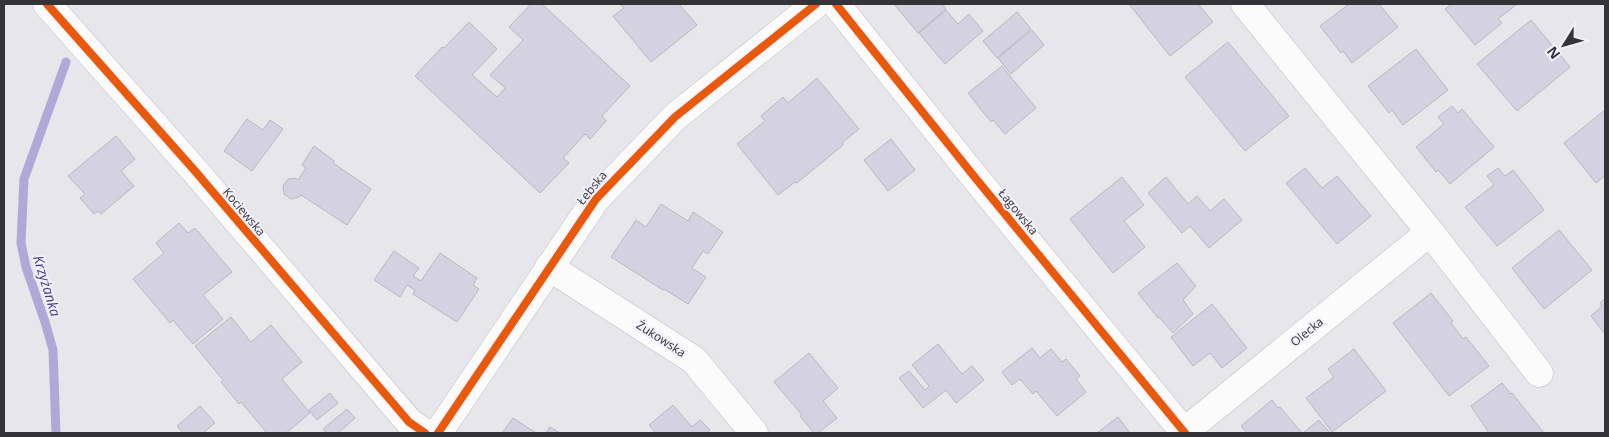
<svg xmlns="http://www.w3.org/2000/svg" width="1609" height="437" font-family="'Open Sans',sans-serif">
	<rect width="100%" height="100%" fill="#e6e6eb"/>
	<g fill="none" stroke-linecap="round" stroke-linejoin="round">
		<polyline stroke="#afa9d8" stroke-width="9" points="56,433 53,350 45,322 26,267 21,243 24,179 66,62"/>
	</g>
	<g fill="#d4d2e1" stroke="#b8b8bc">
		<polygon points="531,4 542,4 630,86 602,116 606,121 590,139 585,134 563,158 569,163 540,193 415,76 442,47 444,48 469,22 497,49 472,75 497,97 505,88 490,75 523,40 509,27"/>
		<polygon points="620,4 679,4 697,25 651,62 613,16 624,8"/>
		<polygon points="894,4 942,4 946,9 918,33"/>
		<polygon points="1129,4 1198,4 1213,22 1170,56"/>
		<polygon points="1349,4 1379,4 1398,27 1352,63 1343,51 1341,53 1320,26"/>
		<polygon points="1452,4 1515,4 1516,5 1498,19 1502,23 1475,45 1445,9"/>
		<polygon points="946,10 958,24 969,14 983,31 945,64 919,33"/>
		<polygon points="1017,12 1031,29 997,58 983,41"/>
		<polygon points="1531,20 1570,67 1517,111 1477,64"/>
		<polygon points="1032,30 1044,45 1011,74 998,58"/>
		<polygon points="1228,42 1289,116 1245,151 1185,77"/>
		<polygon points="1416,49 1448,90 1403,125 1392,110 1389,113 1368,86"/>
		<polygon points="1002,66 1036,108 1005,134 993,120 991,122 968,93"/>
		<polygon points="817,78 859,129 842,143 843,145 797,183 795,182 778,195 737,144 765,121 761,116 783,97 788,103"/>
		<polygon points="1452,106 1458,113 1462,109 1494,147 1450,184 1438,170 1436,172 1416,147 1444,124 1438,117"/>
		<polygon points="1605,110 1605,176 1596,183 1564,143"/>
		<polygon points="247,119 263,130 270,120 283,129 252,171 224,151"/>
		<polygon points="116,136 135,159 121,171 134,186 101,214 98,211 94,214 80,198 85,194 68,176"/>
		<polygon points="891,139 915,170 888,191 864,160"/>
		<polygon points="314,146 334,161 333,163 371,189 347,225 301,195 299,197 291,199 284,194 283,186 288,179 295,178 298,180 306,168 302,165"/>
		<polygon points="1305,168 1322,188 1337,176 1371,216 1337,244 1286,183"/>
		<polygon points="1498,168 1505,176 1513,170 1544,210 1497,246 1465,207 1494,185 1487,176"/>
		<polygon points="1122,177 1144,205 1124,221 1145,247 1113,273 1070,219"/>
		<polygon points="1166,177 1188,204 1197,196 1210,211 1224,199 1242,220 1209,248 1190,226 1182,233 1148,193"/>
		<polygon points="661,204 688,221 693,212 723,232 708,254 703,251 692,268 706,277 688,304 664,289 663,290 611,257 636,220 646,227"/>
		<polygon points="179,223 188,233 195,228 232,272 203,295 223,319 193,344 173,320 170,323 133,279 164,253 156,243"/>
		<polygon points="1559,230 1592,270 1544,309 1512,268"/>
		<polygon points="394,251 419,268 413,276 421,281 440,253 477,278 473,285 479,289 457,322 413,294 415,290 407,285 400,297 374,280"/>
		<polygon points="1177,263 1196,286 1183,300 1193,314 1173,333 1159,317 1158,318 1138,293"/>
		<polygon points="1431,293 1453,321 1451,323 1463,339 1466,337 1489,366 1449,396 1393,323"/>
		<polygon points="1605,298 1605,334 1591,316 1602,306 1600,303"/>
		<polygon points="1212,304 1247,348 1222,368 1210,353 1193,366 1171,337"/>
		<polygon points="231,317 251,342 271,325 302,362 282,379 310,413 286,433 267,433 241,402 239,404 221,382 223,380 195,346"/>
		<polygon points="938,344 962,374 972,366 984,380 956,403 946,390 923,408 899,378 909,371 925,390 929,386 912,365"/>
		<polygon points="1032,348 1040,358 1051,349 1062,362 1066,359 1080,376 1076,379 1086,392 1057,416 1036,391 1033,394 1020,379 1012,385 1002,372"/>
		<polygon points="1354,349 1386,391 1332,432 1306,398 1334,377 1328,369"/>
		<polygon points="809,353 838,388 823,401 837,418 818,433 814,433 800,416 802,415 774,382"/>
		<polygon points="1502,383 1511,394 1512,393 1544,433 1489,433 1471,406"/>
		<polygon points="330,393 338,403 317,420 309,410"/>
		<polygon points="1272,400 1278,408 1280,407 1302,433 1247,433 1241,426"/>
		<polygon points="673,405 692,427 700,420 710,430 706,433 656,433 649,425"/>
		<polygon points="200,406 215,423 203,433 183,433 177,426"/>
		<polygon points="347,409 355,418 338,433 327,433 323,429"/>
		<polygon points="1118,417 1130,433 1097,433"/>
		<polygon points="513,418 536,433 502,433"/>
		<polygon points="1319,420 1330,433 1303,433"/>
		<polygon points="550,427 560,433 546,433"/>
	</g>
	<g fill="none" stroke-linecap="round" stroke-linejoin="round">
		<defs>
			<g id="street">
				<polyline points="47,4 195,171 409,422 425,433"/>
				<polyline points="836,4 977,180 1185,433"/>
				<polyline points="1245,4 1430,232 1539,373"/>
				<polyline points="549,267 694,360 754,433"/>
				<polyline points="1184,432 1430,232"/>
				<polyline points="438,433 596,199 675,117 816,4"/>
			</g>
		</defs>
		<use href="#street" stroke="#bfbec3" stroke-width="29"/>
		<use href="#street" stroke="#fbfbfc" stroke-width="28"/>
		<defs>
			<g id="cycleway">
				<polyline points="47,4 195,171 409,422 425,433"/>
				<polyline points="836,4 977,180 1185,433"/>
				<polyline points="438,433 596,199 675,117 816,4"/>
			</g>
		</defs>
		<use href="#cycleway" stroke="#f1f0fb" stroke-width="11"/>
		<use href="#cycleway" stroke="#e8590c" stroke-width="8"/>
	</g>
	<g text-anchor="middle" stroke-width="4" stroke-linejoin="round" paint-order="stroke">
		<g font-size="12" fill="#343438" stroke="#f1f0fb">
			<text transform="translate(592 188) rotate(-51)" y="4">Łebska</text>
			<text transform="translate(244 212) rotate(50)" y="4">Kociewska</text>
			<text transform="translate(1018 212) rotate(51)" y="4">Łagowska</text>
			<text transform="translate(1307 332) rotate(-39)" y="4">Olecka</text>
			<text transform="translate(661 339) rotate(33)" y="4">Żukowska</text>
		</g>
		<g font-size="14" font-style="italic" fill="#473682" stroke="#f1f0fb">
			<text transform="translate(47 286) rotate(73)" y="5">Krzyżanka</text>
		</g>
	</g>
	<rect width="1609" height="437" fill="none" stroke="#343438" stroke-width="10"/>
	<g transform="translate(1564 45) rotate(233)" stroke="#f1f0fb" stroke-width="4" paint-order="stroke">
	<path d="M0-4L9 19L0 12L-9 19Z" fill="#343438"/>
	<text y="-8" font-size="14" font-weight="bold" text-anchor="middle" fill="#343438">N</text>
	</g>
</svg>
